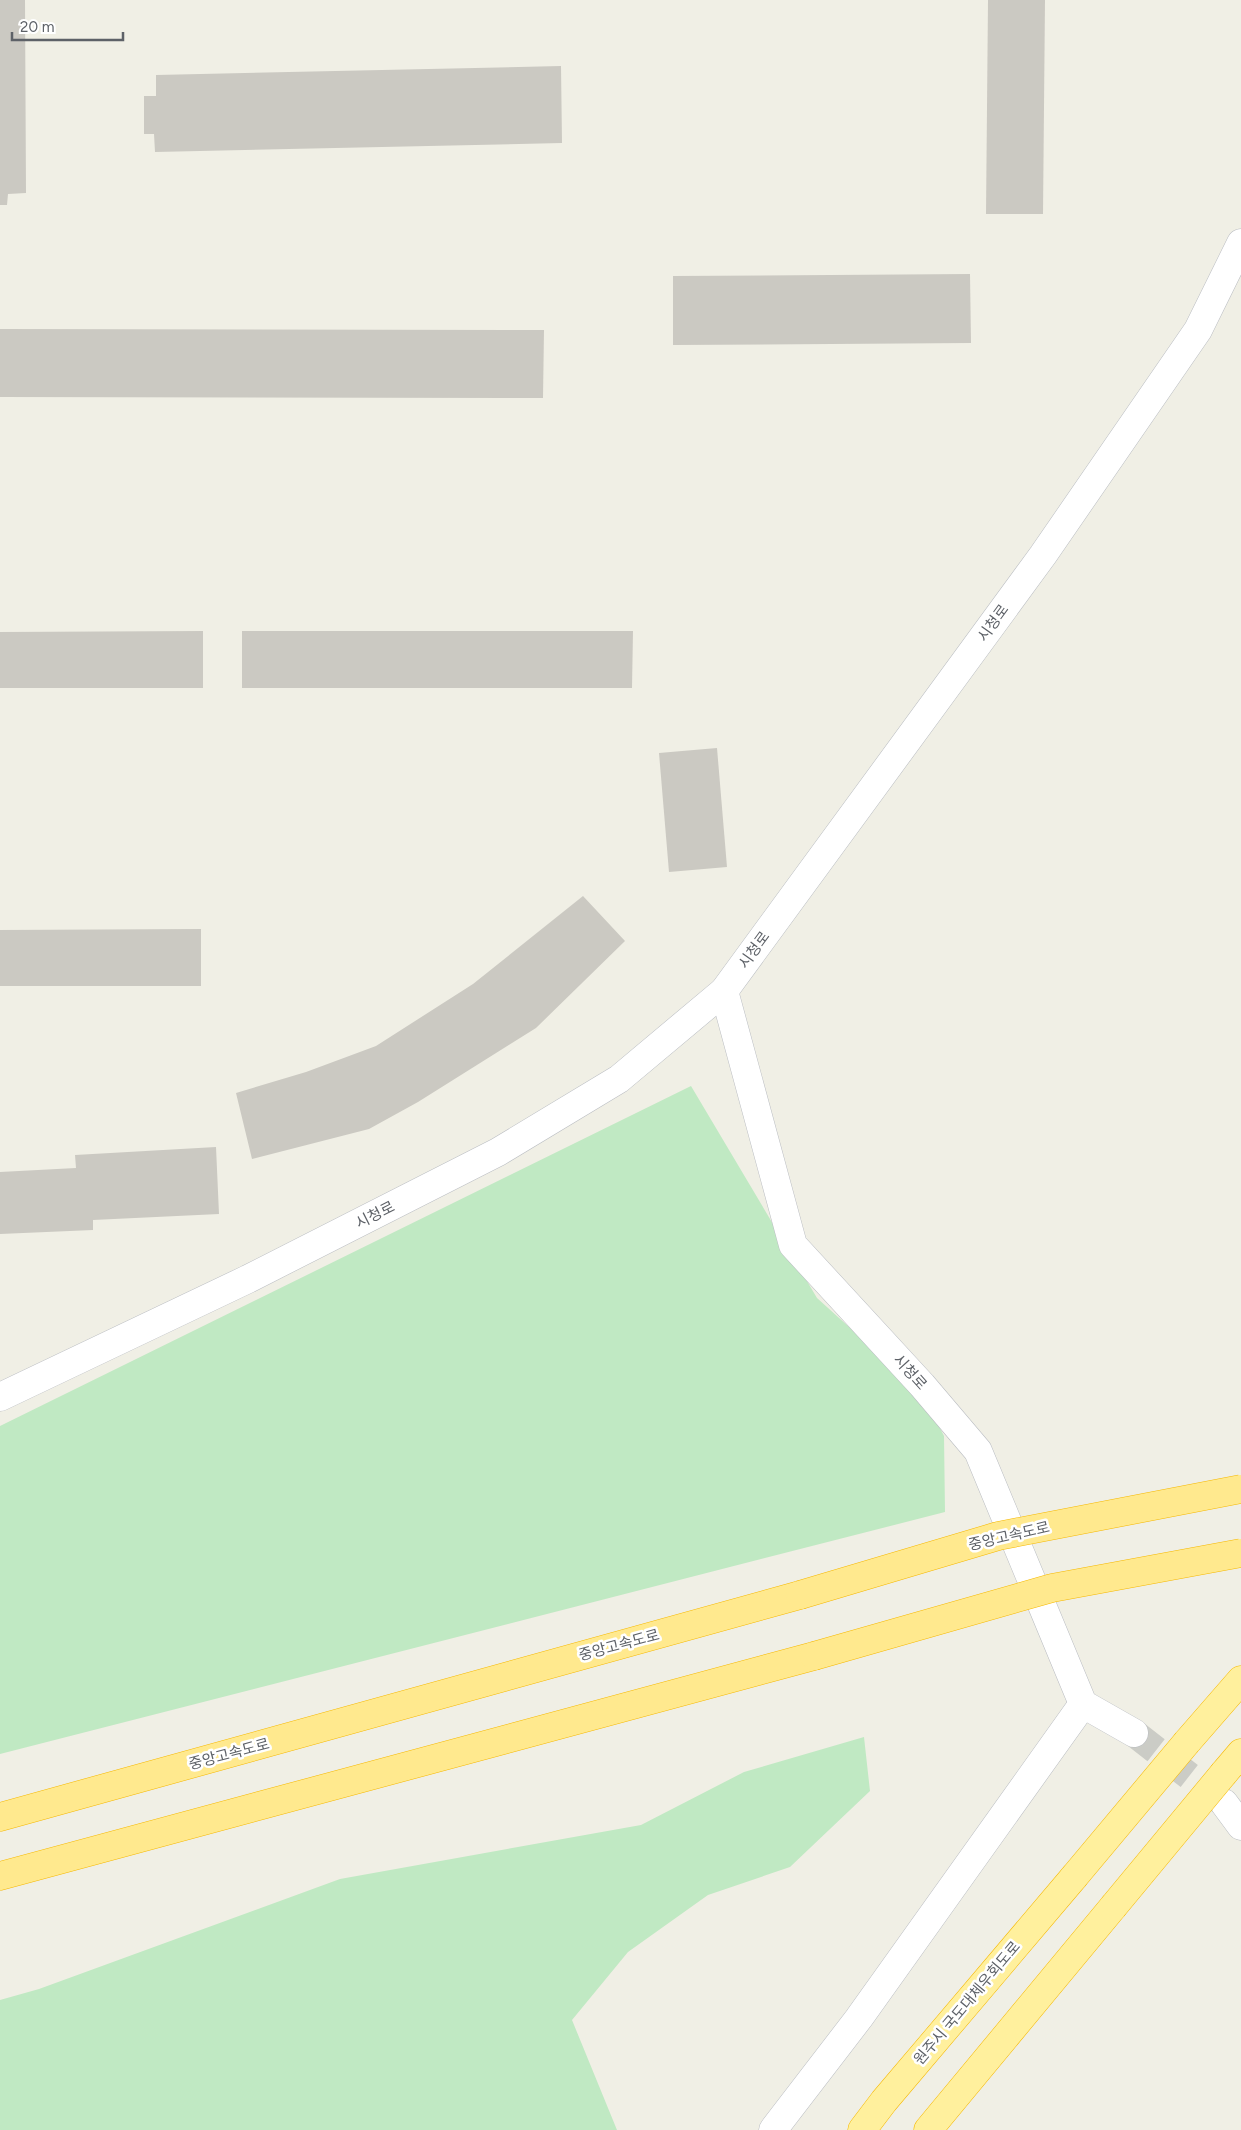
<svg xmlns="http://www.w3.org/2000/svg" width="1241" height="2130" font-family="Figtree,'Noto Sans KR',sans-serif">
	<rect width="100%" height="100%" fill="#f0efe5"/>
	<g fill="#c0e9c3">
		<polygon points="691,1086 817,1298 922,1393 944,1436 945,1512 0,1754 0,1426"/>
		<polygon points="864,1737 870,1791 790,1867 708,1895 628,1952 572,2020 617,2130 0,2130 0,2000 39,1989 340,1879 641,1825 744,1772"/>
	</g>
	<g fill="#cbc9c2">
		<polygon points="0,0 25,0 26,193 8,194 7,205 0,205"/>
		<polygon points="988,0 1045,0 1043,214 986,214"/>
		<polygon points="561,66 562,143 155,152 154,134 144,134 144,96 156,96 156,75"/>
		<polygon points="970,274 971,343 673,345 673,276"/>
		<polygon points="0,329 544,330 543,398 0,397"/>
		<polygon points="203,631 203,688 0,688 0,632"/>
		<polygon points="242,631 633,631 632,688 242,688"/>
		<polygon points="717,748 727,867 669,872 659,753"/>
		<polygon points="583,896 625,941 536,1028 418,1102 369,1129 252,1159 236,1093 306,1072 376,1046 473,984"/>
		<polygon points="201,929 201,986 0,986 0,930"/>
		<polygon points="216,1147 219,1214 93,1220 93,1230 0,1234 0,1172 76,1168 75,1155"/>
	</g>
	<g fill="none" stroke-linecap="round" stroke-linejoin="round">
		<polyline stroke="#cbccc6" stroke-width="28" stroke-dasharray="28 14" stroke-linecap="butt" points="1134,1733 1224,1803"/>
		<defs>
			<g id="minor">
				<polyline points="724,991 793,1245 922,1385 978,1451 1083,1704 1134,1733"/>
				<polyline points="1224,1803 1241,1826"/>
				<polyline points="773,2130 859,2018 1083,1704"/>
			</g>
			<polyline id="tertiary" points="0,1397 248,1279 498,1152 619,1079 724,991 1043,555 1198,330 1241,243"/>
			<g id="trunk">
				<polyline points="1187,1742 1241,1680"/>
				<polyline points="1224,1773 1241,1753"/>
				<polyline points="862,2130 884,2101 1074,1877"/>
				<polyline points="928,2130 1113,1907"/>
			</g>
			<g id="motorway">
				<polyline points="0,1817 800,1595"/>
				<polyline points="0,1876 814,1656"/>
			</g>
		</defs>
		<use href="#minor" stroke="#babdc2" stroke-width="29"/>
		<use href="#tertiary" stroke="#babdc2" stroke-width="29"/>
		<use href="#trunk" stroke="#f6b800" stroke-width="29"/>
		<use href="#motorway" stroke="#f6b800" stroke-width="29"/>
		<use href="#minor" stroke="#fff" stroke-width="28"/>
		<use href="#tertiary" stroke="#fff" stroke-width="28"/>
		<use href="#trunk" stroke="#fff09d" stroke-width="28"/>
		<use href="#motorway" stroke="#ffe98e" stroke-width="28"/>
		<defs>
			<g id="trunk-bridge">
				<polyline points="1074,1877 1187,1742"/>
				<polyline points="1113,1907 1224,1773"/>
			</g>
			<g id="motorway-bridge">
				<polyline points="800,1595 998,1536 1241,1489"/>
				<polyline points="814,1656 1052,1588 1241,1553"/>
			</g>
		</defs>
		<use href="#trunk-bridge" stroke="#f6b800" stroke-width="29" stroke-linecap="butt"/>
		<use href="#motorway-bridge" stroke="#f6b800" stroke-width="29" stroke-linecap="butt"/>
		<use href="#trunk-bridge" stroke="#fff09d" stroke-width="28"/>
		<use href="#motorway-bridge" stroke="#ffe98e" stroke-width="28"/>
	</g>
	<g text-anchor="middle" stroke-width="5" stroke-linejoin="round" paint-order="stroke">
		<g font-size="15" fill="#5d6167" stroke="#fff">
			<text transform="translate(993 623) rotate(-54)" y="5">시청로</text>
			<text transform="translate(754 950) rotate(-54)" y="5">시청로</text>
			<text transform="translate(375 1215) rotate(-27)" y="5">시청로</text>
			<text transform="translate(910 1372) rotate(48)" y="5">시청로</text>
			<text transform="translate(1009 1536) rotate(-13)" y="5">중앙고속도로</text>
			<text transform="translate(619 1645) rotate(-15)" y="5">중앙고속도로</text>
			<text transform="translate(229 1754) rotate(-15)" y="5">중앙고속도로</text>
			<text transform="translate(967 2003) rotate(-50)" y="5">원주시 국도대체우회도로</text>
		</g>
	</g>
	<path d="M12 32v8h111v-8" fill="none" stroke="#5d6167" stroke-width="2.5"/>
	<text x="20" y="32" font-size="15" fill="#5d6167" stroke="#ffffff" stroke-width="4" paint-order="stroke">20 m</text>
</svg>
